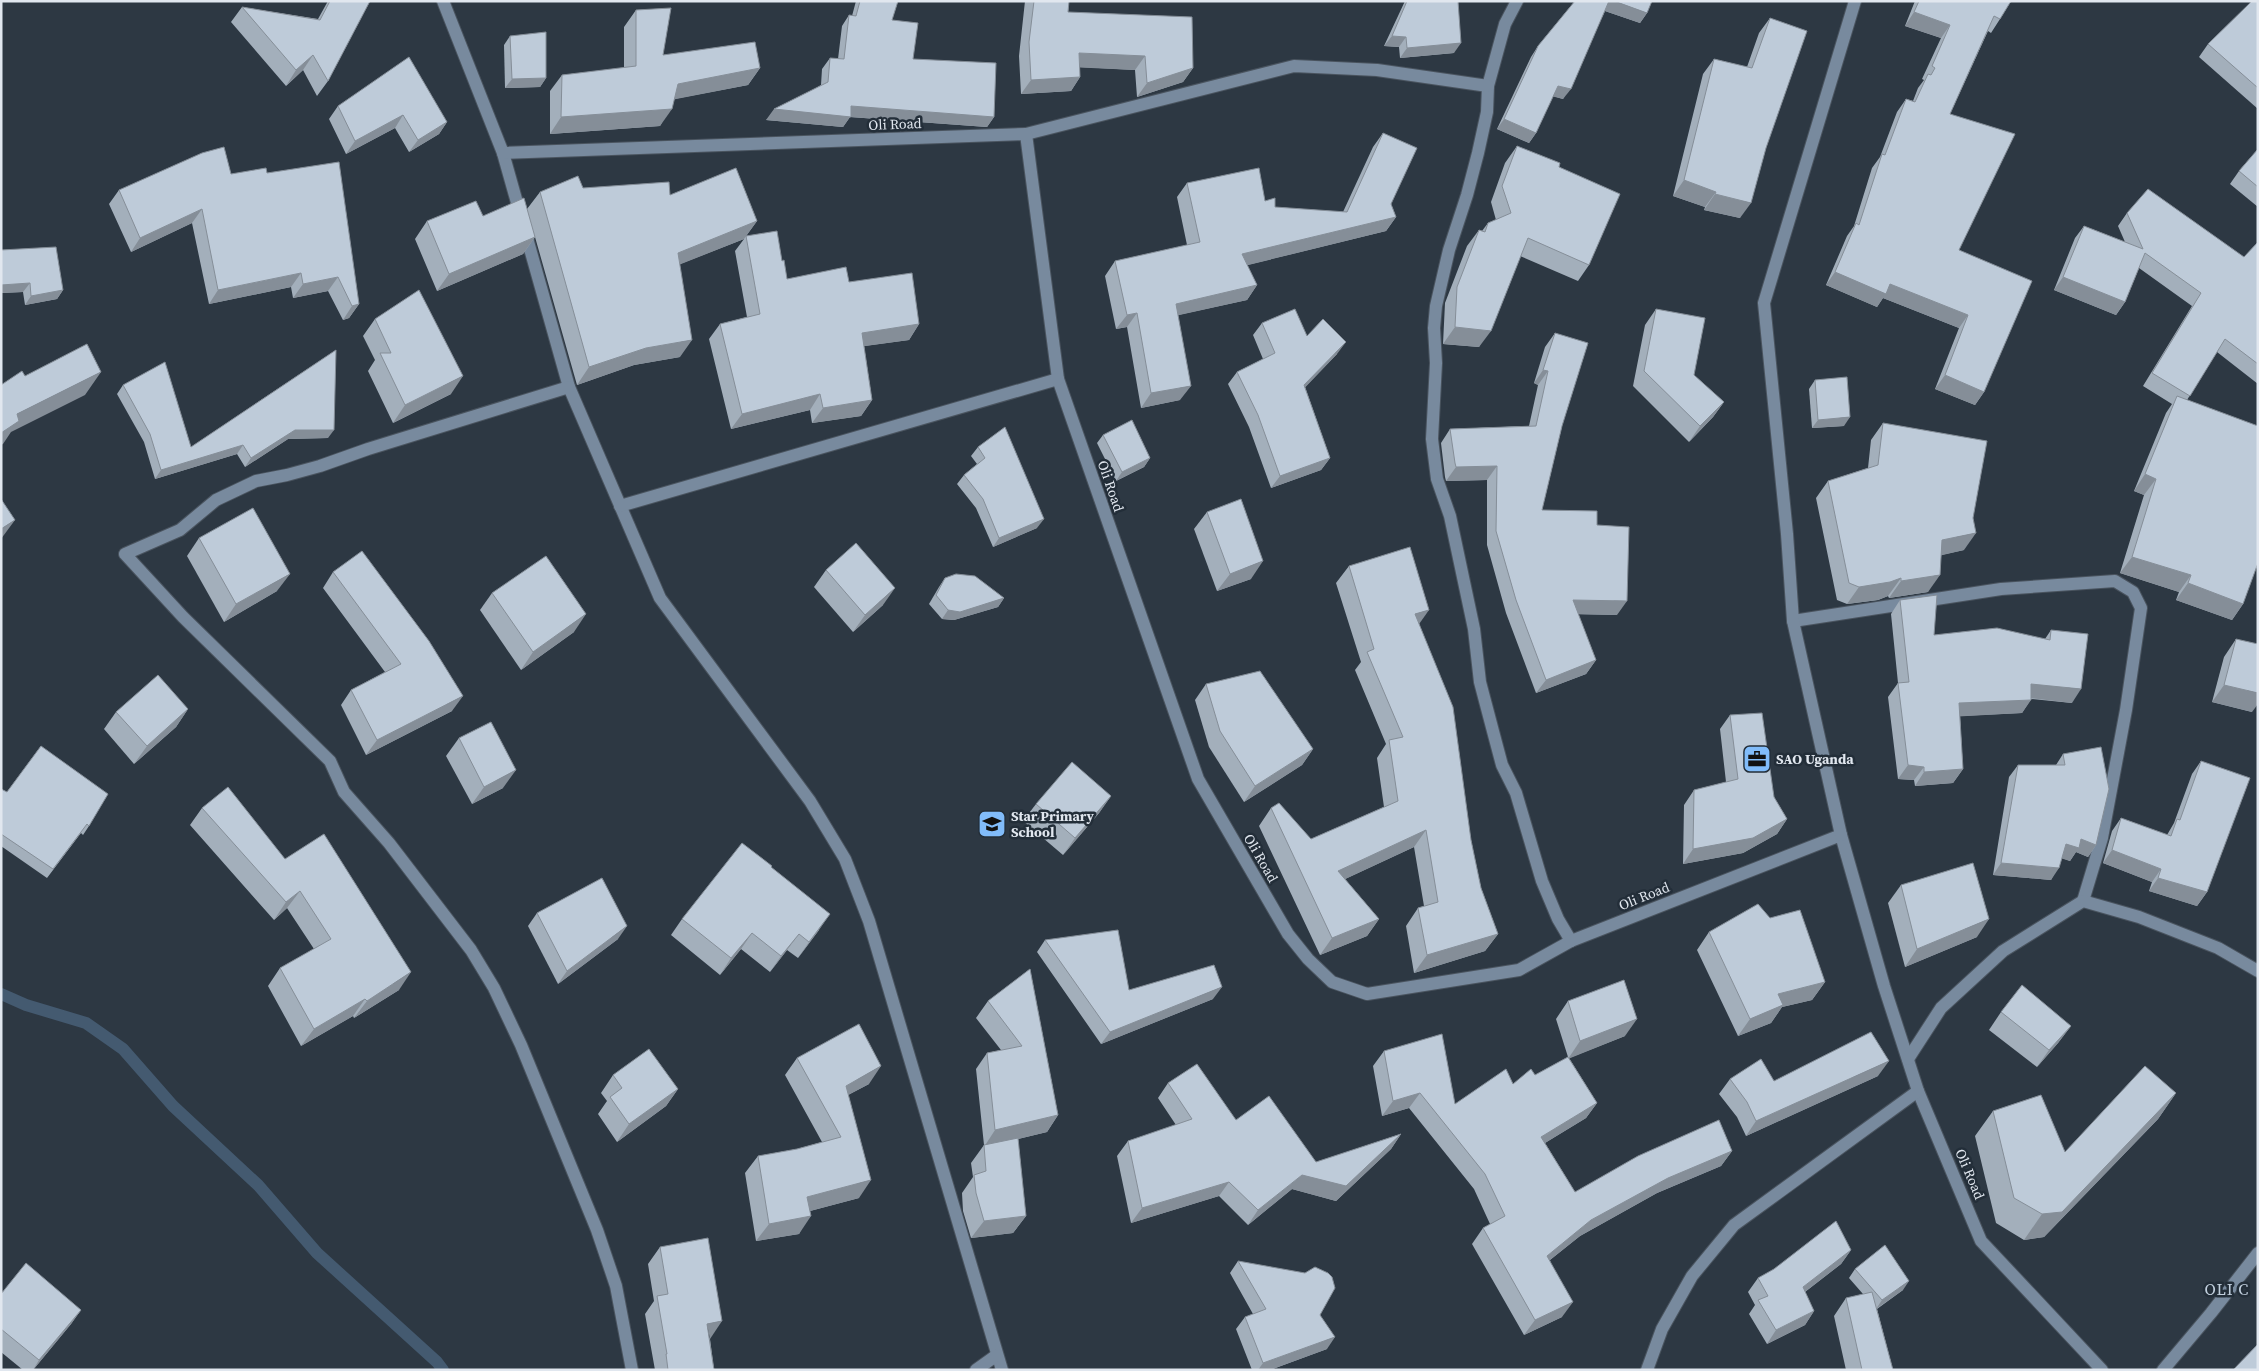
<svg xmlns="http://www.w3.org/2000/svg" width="2259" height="1371" font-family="'Source Serif 4',serif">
	<rect width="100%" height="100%" fill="#2d3843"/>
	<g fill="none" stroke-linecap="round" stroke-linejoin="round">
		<polyline stroke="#445a70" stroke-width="12" points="1,994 26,1005 86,1023 123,1049 173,1106 258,1185 317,1253 437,1362 443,1370"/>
		<defs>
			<g id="minor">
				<polyline points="443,1 503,153 569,387 660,598 810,801 845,859 869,921 1002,1370"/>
				<polyline points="1517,1 1505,24 1488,86 1487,112 1478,153 1467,195 1449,250 1436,306 1434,328 1436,363 1432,439 1437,479 1450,516 1474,629 1480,682 1494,735 1502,765 1516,793 1542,881 1558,919 1571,941"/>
				<polyline points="1026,134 1294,66 1377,70 1488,86"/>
				<polyline points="503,153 1026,134 1058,379 1198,779 1288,934 1308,959 1332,982 1367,994 1519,970 1571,941 1841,835 1884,986 1918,1091 1981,1241 2102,1370"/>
				<polyline points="569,387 368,449 320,466 287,475 256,481 216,500 180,530 125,554 183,617 330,761 344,792 389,843 471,950 494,988 521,1045 597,1230 616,1286 632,1370"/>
				<polyline points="620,506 1058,379"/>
				<polyline points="1793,621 2001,589 2115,581 2133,592 2141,608 2126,710 2102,838 2083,901"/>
				<polyline points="1841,835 1793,621 1787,534 1764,303 1855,1"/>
				<polyline points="1908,1059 1941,1008 2003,951 2083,901 2139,917 2218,948 2258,971"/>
				<polyline points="976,1370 997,1355"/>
				<polyline points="1647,1370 1662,1329 1692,1276 1734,1225 1918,1091"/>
				<polyline points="2163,1370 2211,1313 2258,1253"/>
			</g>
		</defs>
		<use href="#minor" stroke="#4a545f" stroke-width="14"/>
		<use href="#minor" stroke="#788a9e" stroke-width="12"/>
	</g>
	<g fill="#a3afbb">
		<polygon points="328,1 370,1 328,81 317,96 303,70 286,86 231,22 242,7 318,19"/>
		<polygon points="856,1 898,1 892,20 913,59 994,117 987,127 850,117 843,127 766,120 821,85 822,69 830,58 838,59 842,26 849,15 852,16"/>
		<polygon points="1025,1 1069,1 1068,12 1193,68 1183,82 1137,97 1135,70 1080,67 1080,77 1071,91 1021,94 1019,56"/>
		<polygon points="1405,1 1458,1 1454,53 1400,58 1399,47 1384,46"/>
		<polygon points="1575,1 1647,13 1640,23 1605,11 1563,99 1553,96 1536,133 1529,143 1497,129 1531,57 1538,46"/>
		<polygon points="1915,1 2011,1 2000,19 1991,33 1988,31 1950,114 1959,250 1984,392 1975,405 1935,389 1959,328 1883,298 1877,307 1826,285 1847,236 1854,226 1872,168 1880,157 1897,112 1906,99 1913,101 1918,88 1924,80 1922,79 1941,38 1905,26"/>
		<polygon points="2258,1 2258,109 2199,57 2208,44"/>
		<polygon points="636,10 663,55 760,68 748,85 674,99 660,126 550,134 550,91 562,75 624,68 624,27"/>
		<polygon points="1770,18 1740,218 1704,210 1705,207 1673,196 1703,74 1714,59 1747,67 1759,33"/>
		<polygon points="510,36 546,78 540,87 505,88 504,45"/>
		<polygon points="338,106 447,122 439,134 409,152 395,128 346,154 329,119"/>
		<polygon points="1383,133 1391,204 1396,217 1386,231 1247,265 1257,285 1247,300 1178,315 1180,400 1141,408 1127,327 1116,329 1105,276 1115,261 1187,245 1177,197 1187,183 1265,201 1275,207 1343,212 1373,147"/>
		<polygon points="1517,146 1559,167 1589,265 1578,281 1520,256 1479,347 1443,344 1445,303 1467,246 1479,230 1482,231 1488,223 1496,220 1491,202 1505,163"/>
		<polygon points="2258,149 2258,207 2230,184 2239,171"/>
		<polygon points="267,173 359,304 349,318 343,320 328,291 293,298 291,287 209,304 192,223 131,252 109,204 119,190 231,174"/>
		<polygon points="583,188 670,195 757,221 746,236 782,261 787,279 849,282 919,324 909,340 864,346 872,400 861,416 812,423 810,410 731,429 709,339 720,324 747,317 735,251 744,239 680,264 680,357 634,365 577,385 535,237 523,254 437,291 415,239 427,221 483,216 527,209 540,192"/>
		<polygon points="2127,213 2244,257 2258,242 2258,384 2217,352 2187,400 2243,604 2232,620 2176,600 2179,592 2120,573 2144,495 2134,491 2166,413 2172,404 2143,386 2192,306 2139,268 2125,302 2116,315 2054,290 2075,238 2084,226 2125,242 2118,226"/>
		<polygon points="1,250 63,290 57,299 25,305 23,292 1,293"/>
		<polygon points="1656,309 1694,375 1724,402 1713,417 1689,442 1633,386 1645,325"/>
		<polygon points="375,319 451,394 393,423 368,371 375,360 363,336"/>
		<polygon points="1262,323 1307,336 1337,354 1305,387 1330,458 1321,470 1271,488 1249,427 1228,384 1237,372 1263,359 1253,335"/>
		<polygon points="1555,333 1562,426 1542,510 1597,525 1617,615 1578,614 1596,660 1586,674 1536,693 1506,613 1487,545 1487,480 1446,481 1445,477 1441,443 1450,429 1529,426 1538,385 1534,383 1545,347"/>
		<polygon points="336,350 328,438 288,439 245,467 237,454 155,479 144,442 117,394 123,385 191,447"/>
		<polygon points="1815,380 1844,426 1812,428 1809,389"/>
		<polygon points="1883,423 1964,550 1941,555 1928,592 1889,598 1888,596 1878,600 1847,604 1837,600 1816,498 1828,481 1868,468 1871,440"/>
		<polygon points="1103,435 1150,458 1144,467 1116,481 1097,443"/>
		<polygon points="978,447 1037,528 993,547 976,508 957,484 964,475 977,464 971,456"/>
		<polygon points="1207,512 1251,579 1217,591 1194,529"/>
		<polygon points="199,538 277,591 224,622 187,556"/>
		<polygon points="1349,566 1419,624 1471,840 1481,888 1498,934 1485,951 1414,973 1406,926 1418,908 1424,906 1414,847 1345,879 1379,919 1367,936 1320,955 1259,826 1271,808 1311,839 1384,807 1377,758 1386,744 1355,670 1361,662 1336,583"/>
		<polygon points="826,570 883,605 853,632 814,587"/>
		<polygon points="333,572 452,711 366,755 341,705 351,690 385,672 323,588"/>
		<polygon points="945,578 1004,598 998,607 954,620 942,619 929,604 939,587"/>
		<polygon points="492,593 574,632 521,670 480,610"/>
		<polygon points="1900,600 1934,635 2045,639 2051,630 2072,703 2031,699 2022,713 1960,716 1963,769 1953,783 1915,786 1914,780 1898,779 1888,697 1898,683 1891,614"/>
		<polygon points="2236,639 2252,712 2212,702 2224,657"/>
		<polygon points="1206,684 1313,749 1302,765 1244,802 1209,747 1195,700"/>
		<polygon points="188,709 176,727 134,764 104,729 116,712"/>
		<polygon points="1730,715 1774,797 1787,819 1777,834 1743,853 1683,864 1684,805 1694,790 1726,782 1720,729"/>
		<polygon points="459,738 503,788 472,804 446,756"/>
		<polygon points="41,746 89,826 83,835 81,833 47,878 1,846 1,789 7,792"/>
		<polygon points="2063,754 2096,845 2088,857 2076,852 2070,861 2062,858 2051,880 1993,875 2009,777 2018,765 2056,765"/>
		<polygon points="2201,761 2207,892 2197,906 2149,891 2152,882 2103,863 2112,831 2121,818 2167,835 2174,823 2192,774"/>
		<polygon points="1111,796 1099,813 1063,855 1023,821 1036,804"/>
		<polygon points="202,808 285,859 399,990 354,1018 353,1016 301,1046 268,986 280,968 314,949 287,908 274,920 190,825"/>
		<polygon points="771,867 819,930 798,958 787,950 770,972 741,949 720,975 671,935 682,919"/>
		<polygon points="1901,885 1977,937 1905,967 1888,903"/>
		<polygon points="537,913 618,939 558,984 528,926"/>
		<polygon points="1709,932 1825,982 1812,1000 1782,1007 1771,1023 1738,1036 1697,950"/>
		<polygon points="1045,940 1129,990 1213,999 1101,1044 1037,952"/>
		<polygon points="1030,969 1058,1115 1047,1132 1018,1139 1026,1216 1013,1233 971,1238 963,1211 962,1193 973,1177 971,1163 984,1145 976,1069 987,1053 1001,1050 976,1018 988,1001"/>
		<polygon points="1568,1001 1625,1036 1569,1058 1597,1103 1586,1118 1545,1143 1575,1192 1732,1151 1721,1166 1657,1193 1580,1236 1550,1260 1562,1317 1524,1335 1472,1244 1483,1228 1490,1224 1474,1189 1409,1108 1382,1116 1373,1066 1384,1051 1455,1104 1513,1084 1535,1075 1568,1057 1556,1019"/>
		<polygon points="2001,1012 2071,1026 2058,1043 2037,1067 1989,1030"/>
		<polygon points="797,1058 869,1084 848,1095 859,1198 810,1211 799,1234 756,1241 745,1173 758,1156 797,1149 822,1142 785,1075"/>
		<polygon points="613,1075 678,1089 666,1106 617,1142 598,1114 607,1101 601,1093"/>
		<polygon points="1878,1076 1746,1136 1737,1117 1719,1094 1730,1079 1774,1081"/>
		<polygon points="1168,1083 1316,1162 1401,1134 1391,1149 1336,1201 1292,1189 1248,1225 1219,1196 1131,1223 1117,1156 1128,1141 1176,1125 1158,1098"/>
		<polygon points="2176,1093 2158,1119 2044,1237 2024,1240 1996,1223 1975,1136 1993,1111 2065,1152"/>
		<polygon points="660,1247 710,1339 714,1370 655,1370 645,1314 654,1301 648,1264"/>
		<polygon points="1851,1250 1841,1264 1805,1292 1814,1311 1805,1325 1767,1344 1749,1314 1755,1305 1748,1292 1758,1278"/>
		<polygon points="1238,1261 1320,1315 1327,1349 1270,1370 1252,1370 1236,1329 1245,1317 1253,1314 1230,1273"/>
		<polygon points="1855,1269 1903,1290 1877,1309 1893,1370 1846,1370 1834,1316 1846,1298 1863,1294 1849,1278"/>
		<polygon points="1,1294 81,1310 71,1324 33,1370 23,1370 1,1352"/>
	</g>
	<g fill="#858e98">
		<polygon points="1608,1 1614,1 1647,13 1640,23 1602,10"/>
		<polygon points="1914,12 1950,25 1941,38 1905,26"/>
		<polygon points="1392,36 1406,37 1399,47 1384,46"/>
		<polygon points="1461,43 1454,53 1400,58 1407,48"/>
		<polygon points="1079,53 1145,56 1135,70 1069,67"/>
		<polygon points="313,55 303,70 286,86 296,70"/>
		<polygon points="760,68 748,85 666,101 678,84"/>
		<polygon points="1193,68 1183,82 1137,97 1147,83"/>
		<polygon points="1080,77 1071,91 1021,94 1031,80"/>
		<polygon points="546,78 540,87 505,88 512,79"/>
		<polygon points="1558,86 1571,89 1563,99 1551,96"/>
		<polygon points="851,106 994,117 987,127 850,117 843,127 766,120 774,109"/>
		<polygon points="672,109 660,126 550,134 561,117"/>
		<polygon points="403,115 395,128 346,154 355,141"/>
		<polygon points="1504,119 1536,133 1529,143 1497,129"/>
		<polygon points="447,122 439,134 409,152 418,140"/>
		<polygon points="1684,180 1716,192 1705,207 1673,196"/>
		<polygon points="1715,194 1751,203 1740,218 1704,210"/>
		<polygon points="202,209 192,223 131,252 140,238"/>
		<polygon points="1396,217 1386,231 1232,269 1242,254"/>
		<polygon points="757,221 744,239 666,270 678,253"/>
		<polygon points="535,237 523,254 437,291 449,274"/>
		<polygon points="1835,272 1890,284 1968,315 1959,328 1883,298 1877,307 1826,285"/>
		<polygon points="301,273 291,287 209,304 218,290"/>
		<polygon points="338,277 328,291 293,298 303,284"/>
		<polygon points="2063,277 2125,302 2116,315 2054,290"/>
		<polygon points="30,283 23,292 1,293 1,285"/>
		<polygon points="1257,285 1247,300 1166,318 1176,304"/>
		<polygon points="63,290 57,299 25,305 31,296"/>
		<polygon points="359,304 349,318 343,320 352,306"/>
		<polygon points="1137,313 1127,327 1116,329 1127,315"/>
		<polygon points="919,324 909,340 851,348 862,333"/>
		<polygon points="1455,327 1491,331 1479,347 1443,344"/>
		<polygon points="692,340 680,357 634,365 577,385 589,367 646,348"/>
		<polygon points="1346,342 1337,354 1296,397 1304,385"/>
		<polygon points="1543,370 1548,371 1538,385 1534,383"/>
		<polygon points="101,372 85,395 11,432 3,444 1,445 1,433 17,414"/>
		<polygon points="1945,375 1984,392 1975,405 1935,389"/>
		<polygon points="463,376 451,394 393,423 405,405"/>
		<polygon points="1191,386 1180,400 1141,408 1151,393"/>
		<polygon points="820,394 810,410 731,429 742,414"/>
		<polygon points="872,400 861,416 812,423 823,408"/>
		<polygon points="1724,402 1713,417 1689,442 1700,426"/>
		<polygon points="1850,417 1844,426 1812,428 1818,420"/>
		<polygon points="295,430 334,430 328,438 288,439 245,467 251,458"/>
		<polygon points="243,445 237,454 155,479 161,470"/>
		<polygon points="1150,458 1144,467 1116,481 1122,472"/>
		<polygon points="1330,458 1321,470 1271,488 1280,476"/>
		<polygon points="1497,466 1487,480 1446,481 1456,467"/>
		<polygon points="2145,474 2156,479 2144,495 2134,491"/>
		<polygon points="1044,519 1037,528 993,547 999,538"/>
		<polygon points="15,520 1,539 1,529"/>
		<polygon points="1976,533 1964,550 1930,558 1942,540"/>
		<polygon points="2132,557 2191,575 2179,592 2120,573"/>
		<polygon points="1263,561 1251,579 1217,591 1230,574"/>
		<polygon points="290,574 277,591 224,622 236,604"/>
		<polygon points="1940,575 1928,592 1889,598 1901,581"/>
		<polygon points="1901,578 1888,596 1878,600 1847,604 1859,587"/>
		<polygon points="2188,583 2243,604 2232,620 2176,600"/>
		<polygon points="895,588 883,605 853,632 865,615"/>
		<polygon points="1004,598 998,607 954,620 942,619 948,610"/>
		<polygon points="1573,600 1627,601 1617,615 1563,614"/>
		<polygon points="1429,610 1417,627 1415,614"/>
		<polygon points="586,614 574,632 521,670 533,652"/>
		<polygon points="1596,660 1586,674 1536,693 1546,680"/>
		<polygon points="2031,684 2081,689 2072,703 2021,697"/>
		<polygon points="2224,685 2258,693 2258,704 2252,712 2212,702"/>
		<polygon points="463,696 452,711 366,755 377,740"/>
		<polygon points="2031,700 2022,713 1949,717 1959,703"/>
		<polygon points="188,709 176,727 134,764 147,746"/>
		<polygon points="1313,749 1302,765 1244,802 1255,786"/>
		<polygon points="1908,765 1924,767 1914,780 1898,779"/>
		<polygon points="1963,769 1953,783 1915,786 1924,772"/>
		<polygon points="516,770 503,788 472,804 484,787"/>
		<polygon points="1111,796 1099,813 1063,855 1075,838"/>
		<polygon points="1787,819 1777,834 1743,853 1683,864 1693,849"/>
		<polygon points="1426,830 1414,847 1326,888 1338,871"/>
		<polygon points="2081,839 2096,845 2088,857 2076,852 2070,861 2057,857 2066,844"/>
		<polygon points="2112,850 2161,869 2152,882 2103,863"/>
		<polygon points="2001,863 2059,868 2051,880 1993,875"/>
		<polygon points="2158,878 2207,892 2197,906 2149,891"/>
		<polygon points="300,891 287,908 274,920 286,902"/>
		<polygon points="830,914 819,930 798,958 809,942"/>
		<polygon points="1379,919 1367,936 1320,955 1332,938"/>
		<polygon points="1989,919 1977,937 1905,967 1917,949"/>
		<polygon points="627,926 618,939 558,984 567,971"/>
		<polygon points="752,933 741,949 720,975 731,958"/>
		<polygon points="799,934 787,950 770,972 781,956"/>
		<polygon points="1498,934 1485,951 1414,973 1427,955"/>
		<polygon points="411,972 399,990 354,1018 367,1001"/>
		<polygon points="1825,982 1812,1000 1782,1007 1771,1023 1738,1036 1750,1019 1778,994"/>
		<polygon points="1222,987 1213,999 1101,1044 1110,1032"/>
		<polygon points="365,999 353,1016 301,1046 314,1029"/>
		<polygon points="1637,1019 1625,1036 1568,1059 1580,1041"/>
		<polygon points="2071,1026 2058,1043 2037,1067 2049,1050"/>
		<polygon points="1889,1061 1878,1076 1746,1136 1756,1121"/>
		<polygon points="881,1066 869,1084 833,1103 846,1086"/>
		<polygon points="678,1089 666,1106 617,1142 629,1124"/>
		<polygon points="1420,1093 1409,1108 1382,1116 1393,1101"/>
		<polygon points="2176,1093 2158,1119 2044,1237 2024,1240 2042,1214"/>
		<polygon points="1597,1103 1586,1118 1530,1152 1541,1137"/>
		<polygon points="1058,1115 1047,1132 984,1147 995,1130"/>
		<polygon points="1401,1134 1391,1149 1336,1201 1292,1189 1248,1225 1258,1210 1302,1175"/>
		<polygon points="1732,1151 1721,1166 1657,1193 1580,1236 1536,1271 1547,1256 1591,1220 1668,1178"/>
		<polygon points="871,1180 859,1198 795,1215 807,1197"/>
		<polygon points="1229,1182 1219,1196 1131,1223 1142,1208"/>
		<polygon points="811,1216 799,1234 756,1241 769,1224"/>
		<polygon points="1026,1216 1013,1233 971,1238 984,1221"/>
		<polygon points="1851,1250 1841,1264 1793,1301 1803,1287"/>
		<polygon points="1909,1281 1903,1290 1876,1309 1882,1300"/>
		<polygon points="1573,1302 1562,1317 1524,1335 1535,1320"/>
		<polygon points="81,1310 71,1324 33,1370 39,1360"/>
		<polygon points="1814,1311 1805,1325 1767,1344 1776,1330"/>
		<polygon points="722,1321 710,1339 707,1324"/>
		<polygon points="1335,1337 1327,1349 1270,1370 1258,1370 1263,1363"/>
	</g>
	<g fill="#becbd9" stroke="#858e98">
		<polygon points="330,1 370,1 328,81 313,55 296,70 242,7 320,20"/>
		<polygon points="860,1 898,1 892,20 918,23 913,59 996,63 994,117 851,106 851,117 774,109 828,82 830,58 844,59 849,15 856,16"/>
		<polygon points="1034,1 1069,1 1068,12 1192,17 1193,68 1147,83 1145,56 1079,53 1080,77 1031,80 1029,42"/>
		<polygon points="1407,1 1458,1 1461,43 1407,48 1406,37 1392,36"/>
		<polygon points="1575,1 1609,1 1571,89 1558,86 1536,133 1504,119 1538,46"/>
		<polygon points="1614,1 1652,1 1647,13"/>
		<polygon points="1919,1 2011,1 2000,19 1994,16 1950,114 2015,134 1959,250 2032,281 1984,392 1945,375 1968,315 1890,284 1886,294 1835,272 1856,223 1859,225 1882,154 1885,155 1906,99 1915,102 1928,74 1931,75 1935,68 1932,66 1950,25 1914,12"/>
		<polygon points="2252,1 2258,1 2258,88 2208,44"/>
		<polygon points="671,8 663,55 755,42 760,68 678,84 672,109 561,117 562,75 636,66 636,10"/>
		<polygon points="1770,18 1807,31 1766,148 1751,203 1715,194 1716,192 1684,180 1714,59 1752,68"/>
		<polygon points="546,32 546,78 512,79 510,36"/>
		<polygon points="409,57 447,122 418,140 403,115 355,141 338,106"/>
		<polygon points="1383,133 1417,148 1391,204 1396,217 1242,254 1257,285 1176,304 1191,386 1151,393 1137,313 1127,315 1115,261 1200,242 1187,183 1259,168 1265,201 1275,198 1275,207 1347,212"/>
		<polygon points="1517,146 1560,163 1559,167 1620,194 1589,265 1528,238 1491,331 1455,327 1457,287 1479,230 1485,232 1488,223 1511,213 1502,186"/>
		<polygon points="224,147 231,174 266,168 267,173 339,162 359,304 352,306 338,277 303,284 301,273 218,290 202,209 140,238 119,190 202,153"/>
		<polygon points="2258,149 2258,187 2239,171"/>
		<polygon points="736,168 757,221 678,253 692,340 646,348 589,367 540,192 578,176 583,188 669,182 670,195"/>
		<polygon points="2148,189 2244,257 2258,242 2258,364 2225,339 2190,396 2152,373 2201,293 2145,253 2125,302 2063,277 2084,226 2143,249 2127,213"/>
		<polygon points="524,198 535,237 449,274 427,221 476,201 483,216"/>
		<polygon points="777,231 782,261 784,260 787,279 846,267 849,282 912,273 919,324 862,333 872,400 823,408 820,394 742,414 720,324 760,314 746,236"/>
		<polygon points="56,247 63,290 31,296 30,283 1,285 1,250"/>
		<polygon points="419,290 463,376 405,405 380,353 391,353 375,319"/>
		<polygon points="1295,309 1307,336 1323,319 1346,342 1304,385 1330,458 1280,476 1258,415 1237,372 1275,353 1262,323"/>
		<polygon points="1656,309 1705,318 1694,375 1724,402 1700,426 1644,371"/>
		<polygon points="1555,333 1588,343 1562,426 1542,510 1597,511 1597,525 1629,527 1627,601 1573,600 1596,660 1546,680 1516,600 1496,531 1497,466 1456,467 1455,463 1450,429 1536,426 1548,371 1543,370"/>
		<polygon points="87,344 101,372 17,414 19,421 1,433 1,385 22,371 25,376"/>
		<polygon points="336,350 334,430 295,430 251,458 243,445 161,470 150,434 123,385 165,362 191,447"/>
		<polygon points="1847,377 1850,417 1818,420 1815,380"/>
		<polygon points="2177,396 2258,426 2258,563 2243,604 2188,583 2191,575 2132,557 2156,479 2145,474"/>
		<polygon points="1132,420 1150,458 1122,472 1103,435"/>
		<polygon points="1883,423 1987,441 1973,518 1976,533 1942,540 1940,575 1901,581 1901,578 1890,582 1859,587 1849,583 1828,481 1878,465"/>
		<polygon points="1005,427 1044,519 999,538 983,499 964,475 985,458 978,447"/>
		<polygon points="1,499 15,520 1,529"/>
		<polygon points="1241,499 1263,561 1230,574 1207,512"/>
		<polygon points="253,508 290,574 236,604 199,538"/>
		<polygon points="856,543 895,588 865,615 826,570"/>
		<polygon points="1410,547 1429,610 1415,614 1453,707 1471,840 1481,888 1498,934 1427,955 1418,908 1438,902 1426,830 1338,871 1379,919 1332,938 1271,808 1279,803 1311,839 1398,801 1389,740 1403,737 1367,652 1374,649 1349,566"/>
		<polygon points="362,551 429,641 463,696 377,740 351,690 401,664 333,572"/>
		<polygon points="546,556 586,614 533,652 492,593"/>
		<polygon points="956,574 975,576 1004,598 960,612 948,610 936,595 945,578"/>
		<polygon points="1937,595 1934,635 1997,628 2050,640 2051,630 2088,634 2081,689 2031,684 2031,700 1959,703 1963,769 1924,772 1924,767 1908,765 1898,683 1909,682 1900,600"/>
		<polygon points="2236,639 2258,644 2258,693 2224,685"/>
		<polygon points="1260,671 1313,749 1255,786 1220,731 1206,684"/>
		<polygon points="158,675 188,709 147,746 116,712"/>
		<polygon points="1762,713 1774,797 1787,819 1753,838 1693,849 1694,790 1738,779 1730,715"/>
		<polygon points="491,722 516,770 484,787 459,738"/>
		<polygon points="41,746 108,794 89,826 87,824 53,869 1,834 1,789 7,792"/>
		<polygon points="2101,747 2109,789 2096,845 2081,839 2079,848 2066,844 2059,868 2001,863 2018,765 2065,765 2063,754"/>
		<polygon points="2201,761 2250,778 2207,892 2158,878 2161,869 2112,850 2121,818 2171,836 2177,819 2180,820"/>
		<polygon points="1072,762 1111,796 1075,838 1036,804"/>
		<polygon points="228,787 285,859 324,834 411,972 367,1001 365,999 314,1029 280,968 331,939 300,891 286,902 202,808"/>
		<polygon points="742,843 772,866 771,867 830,914 809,942 799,934 781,956 752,933 731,958 682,919"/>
		<polygon points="1973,863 1989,919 1917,949 1901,885"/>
		<polygon points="602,878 627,926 567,971 537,913"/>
		<polygon points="1758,904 1770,918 1800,910 1825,982 1778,994 1783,1005 1750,1019 1709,932"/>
		<polygon points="1118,930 1129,990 1214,965 1222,987 1110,1032 1045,940"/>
		<polygon points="1030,969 1058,1115 995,1130 987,1053 1022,1046 988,1001"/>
		<polygon points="1624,980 1637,1019 1580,1041 1568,1001"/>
		<polygon points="2022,985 2071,1026 2049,1050 2001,1012"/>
		<polygon points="859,1024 881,1066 846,1086 871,1180 807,1197 811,1216 769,1224 758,1156 797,1149 841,1137 797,1058"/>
		<polygon points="1871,1032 1889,1061 1756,1121 1747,1102 1730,1079 1761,1059 1774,1081"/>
		<polygon points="1442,1034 1455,1104 1506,1069 1513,1084 1531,1069 1535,1075 1568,1057 1597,1103 1541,1137 1575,1192 1638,1156 1719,1120 1732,1151 1668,1178 1591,1220 1547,1256 1573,1302 1535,1320 1483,1228 1505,1216 1485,1174 1420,1093 1393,1101 1384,1051"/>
		<polygon points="649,1049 678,1089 629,1124 610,1097 622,1088 613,1075"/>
		<polygon points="1197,1064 1236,1120 1269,1096 1316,1162 1401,1134 1346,1186 1302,1175 1258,1210 1229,1182 1142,1208 1128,1141 1192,1119 1168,1083"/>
		<polygon points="2145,1066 2176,1093 2062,1212 2042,1214 2014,1198 1993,1111 2041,1095 2065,1152"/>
		<polygon points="1018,1138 1026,1216 984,1221 976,1193 974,1175 986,1171 984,1145"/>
		<polygon points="1836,1221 1851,1250 1803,1287 1814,1311 1776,1330 1758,1300 1768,1296 1758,1278 1774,1269"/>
		<polygon points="708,1238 722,1321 707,1324 714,1370 668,1370 666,1354 667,1354 657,1296 668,1294 660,1247"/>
		<polygon points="1885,1245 1909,1281 1882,1300 1855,1269"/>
		<polygon points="1238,1261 1305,1273 1315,1267 1328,1273 1332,1277 1335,1288 1320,1315 1335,1337 1263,1363 1245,1317 1266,1309"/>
		<polygon points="26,1263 81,1310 39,1360 1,1329 1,1294"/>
		<polygon points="1872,1292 1893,1370 1862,1370 1846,1298"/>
		<polygon points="2258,1344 2258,1370 2233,1370"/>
	</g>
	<defs>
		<symbol id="office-square" viewBox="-11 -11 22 22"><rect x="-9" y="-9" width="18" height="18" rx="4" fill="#81bcfa" stroke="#232e39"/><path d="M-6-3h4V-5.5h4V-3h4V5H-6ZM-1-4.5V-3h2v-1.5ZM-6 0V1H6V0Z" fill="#111"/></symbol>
		<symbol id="school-square" viewBox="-11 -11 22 22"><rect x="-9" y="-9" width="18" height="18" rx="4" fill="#81bcfa" stroke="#232e39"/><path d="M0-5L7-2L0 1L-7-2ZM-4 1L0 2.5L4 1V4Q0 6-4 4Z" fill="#111"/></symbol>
	</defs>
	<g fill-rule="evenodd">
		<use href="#office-square" x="1741" y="743" width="32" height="32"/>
		<use href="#school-square" x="976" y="808" width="32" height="32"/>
	</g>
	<g text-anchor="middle" stroke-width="5" stroke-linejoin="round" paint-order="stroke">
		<g font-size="14" fill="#e1e7ef" stroke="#232e39">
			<text transform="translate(895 124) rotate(-2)" y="5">Oli Road</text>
			<text transform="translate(1111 486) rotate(71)" y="5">Oli Road</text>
			<text transform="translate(1261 858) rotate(60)" y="5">Oli Road</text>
			<text transform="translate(1644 896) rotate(-22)" y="5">Oli Road</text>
			<text transform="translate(1970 1174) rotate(67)" y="5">Oli Road</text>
		</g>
		<g font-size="14" font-weight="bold" fill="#e1e7ef" stroke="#232e39" text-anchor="start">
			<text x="1776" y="764">SAO Uganda</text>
			<text x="1011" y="821">Star Primary<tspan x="1011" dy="16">School</tspan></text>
		</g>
		<g font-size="16" letter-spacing="1" fill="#c1cfdd" stroke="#232e39">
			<text x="2227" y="1295">OLI C</text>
		</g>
	</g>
	<rect width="2259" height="1371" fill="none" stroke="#e1e7ef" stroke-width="5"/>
</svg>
